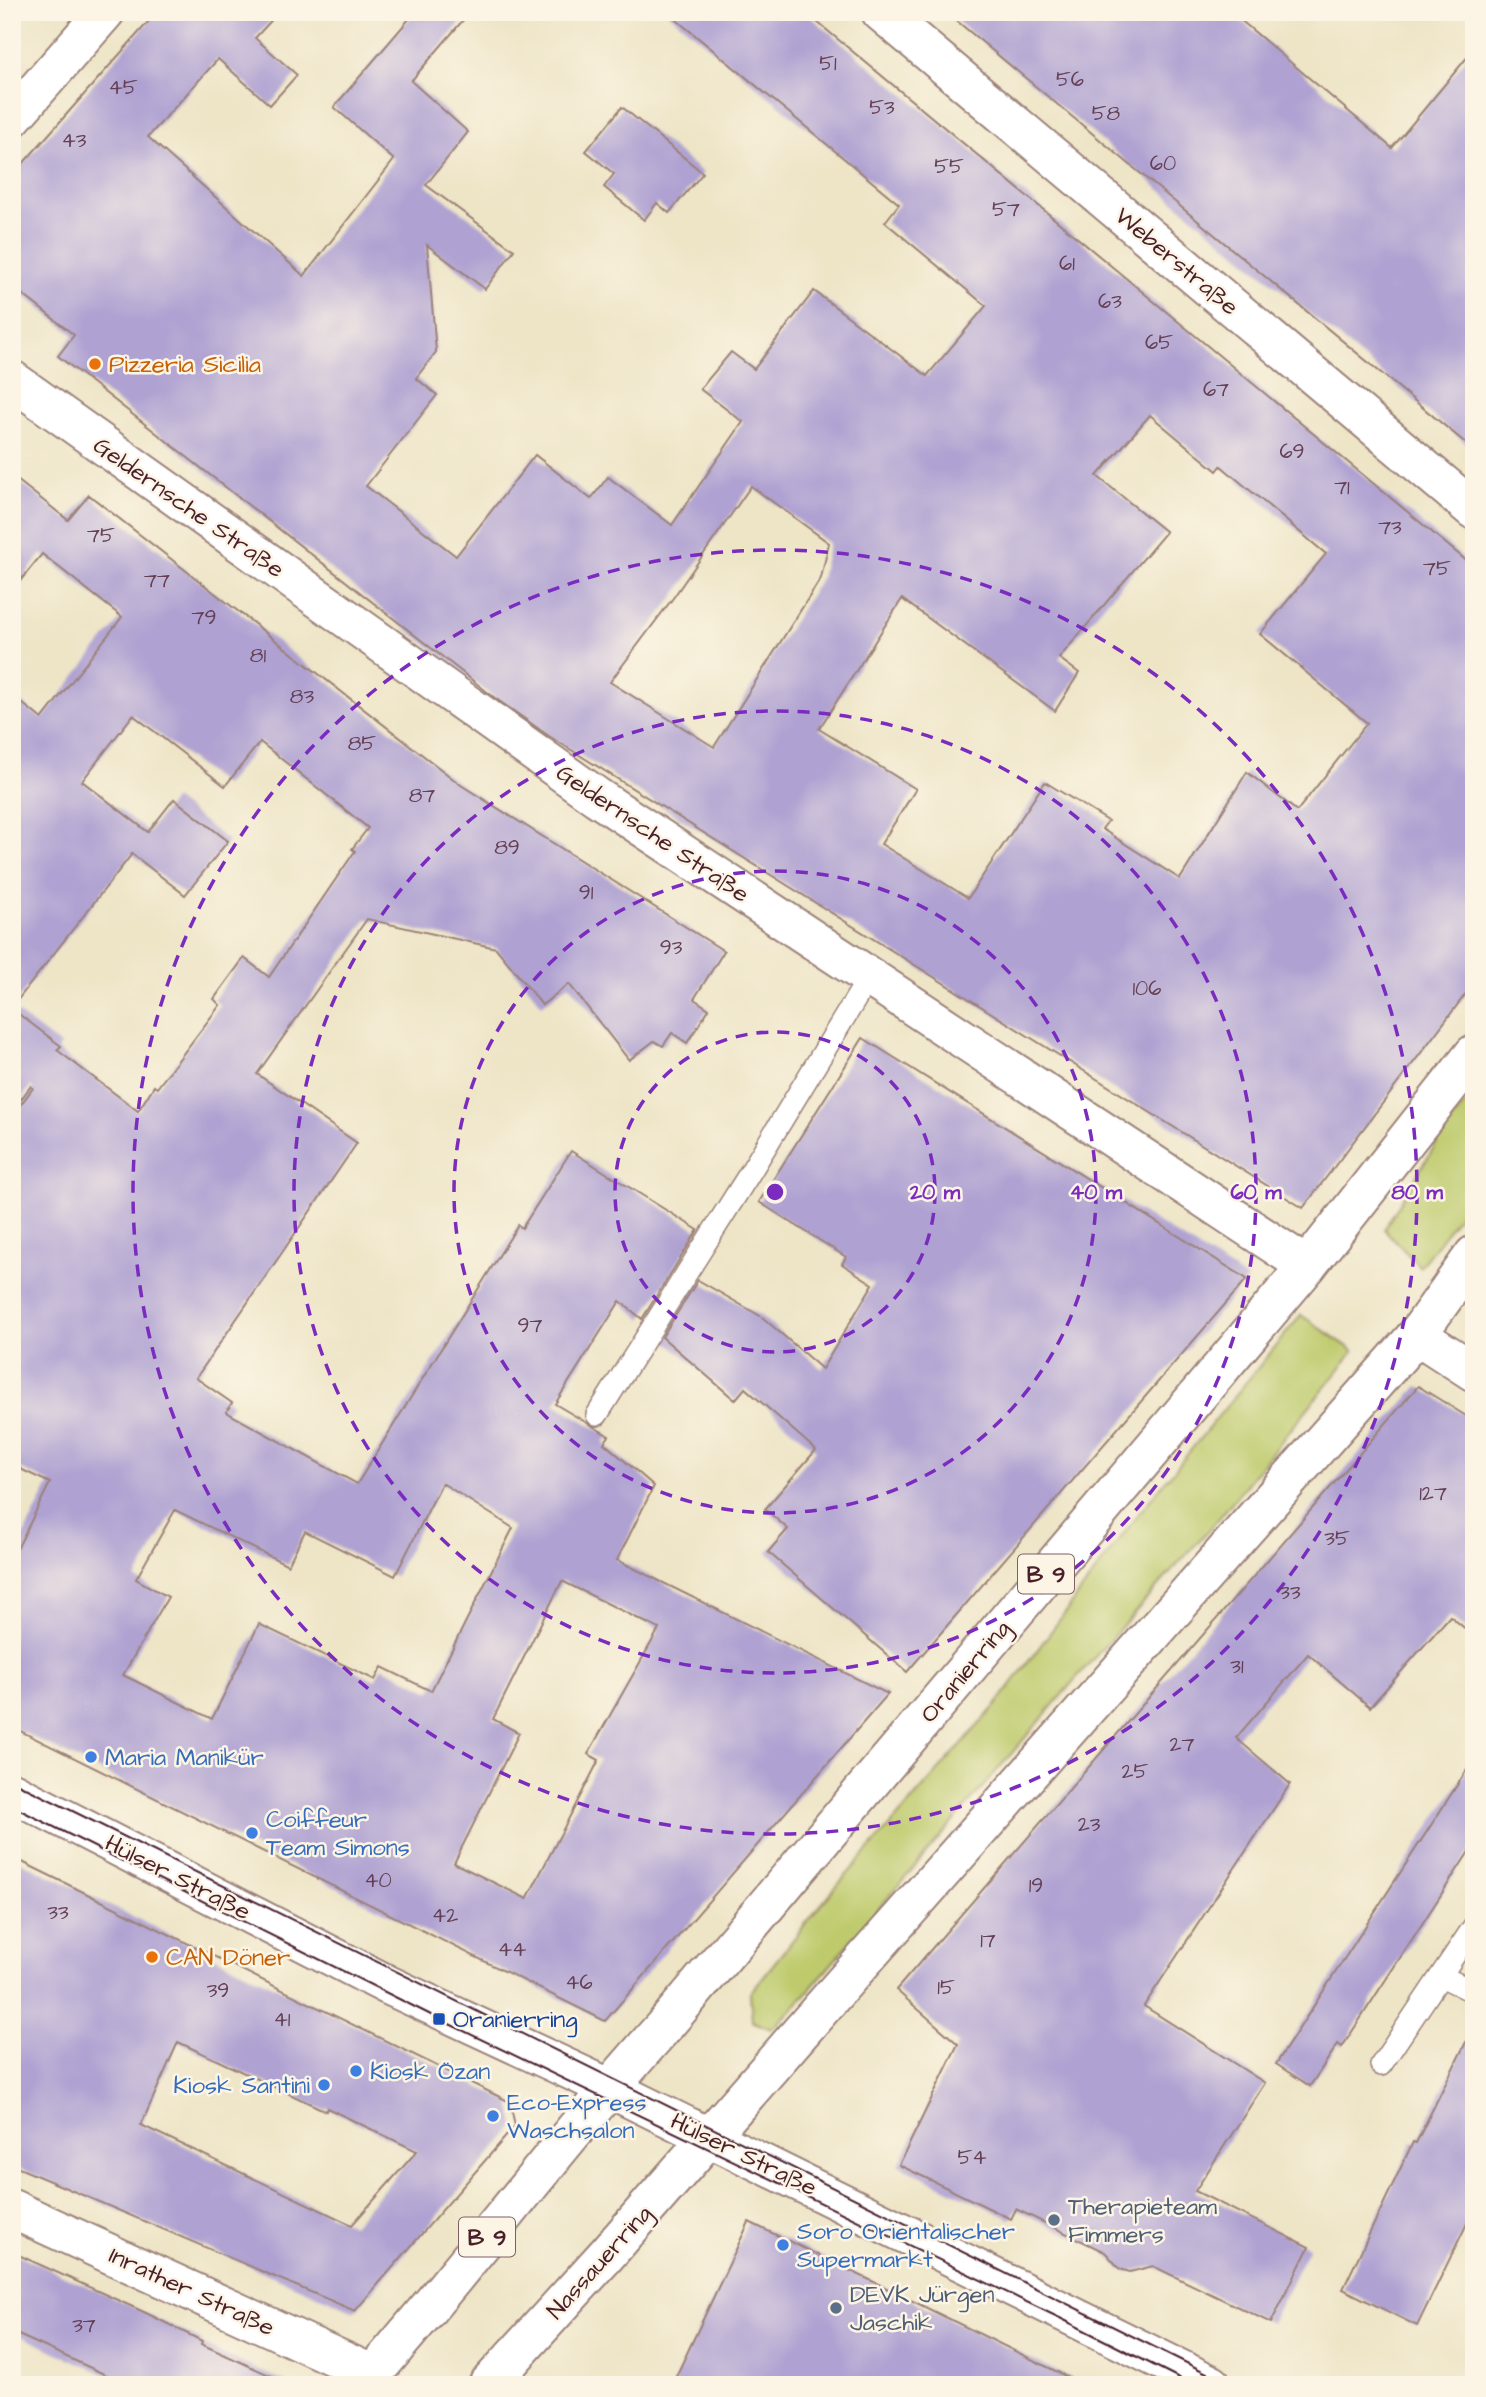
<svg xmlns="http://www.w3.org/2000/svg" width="1486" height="2397" font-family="'Architects Daughter',sans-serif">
	<rect width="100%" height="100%" fill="#fcf5e5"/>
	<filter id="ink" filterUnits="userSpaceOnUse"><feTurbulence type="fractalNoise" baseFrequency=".0143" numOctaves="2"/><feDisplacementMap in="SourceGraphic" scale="14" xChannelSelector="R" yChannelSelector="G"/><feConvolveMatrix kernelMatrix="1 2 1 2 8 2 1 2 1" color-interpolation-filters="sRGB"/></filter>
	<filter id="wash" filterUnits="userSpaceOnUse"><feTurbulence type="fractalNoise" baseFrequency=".00686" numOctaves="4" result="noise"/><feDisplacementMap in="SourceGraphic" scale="28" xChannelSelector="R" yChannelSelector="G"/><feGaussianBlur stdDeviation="1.57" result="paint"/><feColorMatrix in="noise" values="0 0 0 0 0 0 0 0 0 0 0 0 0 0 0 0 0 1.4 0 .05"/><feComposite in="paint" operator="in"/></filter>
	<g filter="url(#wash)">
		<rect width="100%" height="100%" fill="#eee5c7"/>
		<g fill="#beca6c" stroke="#84744c" stroke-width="2">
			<polygon points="1474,1093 1474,1195 1420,1267 1384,1229 1444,1131"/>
			<polygon points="1301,1315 1354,1351 1220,1517 1077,1677 793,2009 771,2029 752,2021 750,1993 824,1901 997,1704 1140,1512"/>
		</g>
		<g id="blocks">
			<g fill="#afa1d2" fill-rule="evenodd">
				<path d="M157,12H279L255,38L297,75L270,105L218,59L148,137L304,276L394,160L334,107L415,12H470L411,81L468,132L426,185L514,250L485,289L427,245L436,352L416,378L437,395L366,486L456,556L535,455L591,499L608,477L672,525L743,422L700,389L731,352L754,369L814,291L927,376L986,306L885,222L899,204L667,12H805L1474,567V983L1303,1208L549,736L495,698L58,356L74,335L12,286V176ZM1150,415L1217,471L1221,466L1326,554L1260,634L1367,723L1297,811L1247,772L1180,879L1102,829L1108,821L1045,782L968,898L881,844L916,789L819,729L902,599L1055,711L1079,673L1059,658L1166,532L1097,476ZM751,486L829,543L821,578L714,747L610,682L673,598Z"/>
				<polygon points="946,12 1231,12 1392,148 1474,49 1474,450"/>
				<polygon points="622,107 703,173 669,213 657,203 644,220 604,187 614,174 586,151"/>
				<path d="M12,476L68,520L89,495L461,785L724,951L694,999L709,1009L687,1043L672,1033L663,1046L654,1041L629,1060L569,984L542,1005L496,948L367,919L257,1074L357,1143L196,1378L232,1403L226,1412L357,1484L518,1225L522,1228L571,1151L698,1230L642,1319L620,1301L555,1404L609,1436L604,1443L654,1486L617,1560L888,1694L605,2021L12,1727V1559L50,1483L12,1465V1116L33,1088L31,1086L12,1111V1009L61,1046L57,1050L138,1111L154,1086L157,1088L220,1005L214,999L244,958L269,977L355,851L352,849L368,828L260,742L225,786L133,715L82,781L148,832L174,799L228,841L185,895L132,854L12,1007V695L42,719L122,617L42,554L12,591ZM442,1483L513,1528L431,1691L382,1667L375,1680L259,1624L212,1719L123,1675L168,1597L136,1579L175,1510L288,1565L305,1531L395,1576ZM562,1581L659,1629L588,1754L599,1760L527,1899L454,1863L519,1733L493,1719Z"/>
				<polygon points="863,1038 1247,1279 907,1672 768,1552 788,1529 765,1509 816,1450 745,1388 735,1400 662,1337 698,1280 762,1317 822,1369 873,1284 842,1264 846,1257 759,1202"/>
				<polygon points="1418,1386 1474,1421 1474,1636 1450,1616 1370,1707 1308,1654 1236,1738 1290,1784 1144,2006 1265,2083 1195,2191 1309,2247 1271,2323 1153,2266 1130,2272 1120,2269 1105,2252 1016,2209 1011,2219 899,2165 958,2044 896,1990"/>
				<polygon points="1474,1759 1474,1844 1342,2047 1338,2044 1310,2086 1276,2064"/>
				<path d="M12,1857L510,2102L515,2126L355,2311L12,2165ZM178,2042L326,2111L327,2108L417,2151L352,2225L141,2125Z"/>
				<polygon points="1474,2026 1474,2209 1417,2326 1343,2289 1413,2142 1416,2143"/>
				<polygon points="749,2222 874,2282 1084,2385 672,2385"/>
				<polygon points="12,2252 146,2313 202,2341 201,2344 291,2385 128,2385 12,2332"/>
			</g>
		</g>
	</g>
	<g filter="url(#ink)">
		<use href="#blocks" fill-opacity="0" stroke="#9c8279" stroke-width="2"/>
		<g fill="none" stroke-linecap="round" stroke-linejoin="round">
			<defs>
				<g id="lane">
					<polyline points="597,1415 748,1176 869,977"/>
					<polyline points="1441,1976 1474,1992"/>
					<polyline points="1381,2065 1474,1926"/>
				</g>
				<g id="street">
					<polyline points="881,12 1474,510"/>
					<polyline points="12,118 105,12"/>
					<polyline points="12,380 597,797 1307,1266"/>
					<polyline points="1417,1335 1474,1372"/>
					<polyline points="12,2209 372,2374"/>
				</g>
				<polyline id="secondary" points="12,1792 388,1985 609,2088 1212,2385"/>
				<g id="primary">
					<path d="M363,2385C467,2267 561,2140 666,2024L1307,1266L1474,1054"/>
					<polyline points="488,2385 608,2253 840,1987 1417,1335 1474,1255"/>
				</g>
			</defs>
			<use href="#lane" stroke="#9c8279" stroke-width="24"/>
			<use href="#street" stroke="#9c8279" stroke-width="42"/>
			<use href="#secondary" stroke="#9c8279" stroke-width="42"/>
			<use href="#primary" stroke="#9c8279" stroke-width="42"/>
			<use href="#lane" stroke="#fff" stroke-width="21"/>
			<use href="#street" stroke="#fff" stroke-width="38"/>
			<use href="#secondary" stroke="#fff" stroke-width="38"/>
			<use href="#primary" stroke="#fff" stroke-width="38"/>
			<g stroke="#4a1f2b" stroke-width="2">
				<polyline points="12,1781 1231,2385"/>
				<polyline points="12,1806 439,2019 1064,2320 1193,2385"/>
			</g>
		</g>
	</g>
	<g fill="none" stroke="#7b2cbf" stroke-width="3.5" stroke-dasharray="12 9">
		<circle cx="775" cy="1192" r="160"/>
		<circle cx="775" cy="1192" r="321"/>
		<circle cx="775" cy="1192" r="481"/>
		<circle cx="775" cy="1192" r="642"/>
	</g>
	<g fill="#e8710a" stroke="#fcf5e5" stroke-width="2.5">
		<circle cx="95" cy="364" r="7"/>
		<circle cx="152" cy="1957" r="7"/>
	</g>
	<g fill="#3f7fe0" stroke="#fcf5e5" stroke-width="2.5">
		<circle cx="91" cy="1757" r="7"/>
		<circle cx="252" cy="1833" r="7"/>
		<circle cx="356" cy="2071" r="7"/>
		<circle cx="324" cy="2085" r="7"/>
		<circle cx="493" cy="2116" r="7"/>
		<circle cx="783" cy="2245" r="7"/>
	</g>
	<rect fill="#1a4fb4" stroke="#fcf5e5" stroke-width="2.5" x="432" y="2012" width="14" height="14" rx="3.5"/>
	<g fill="#5c6f8a" stroke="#fcf5e5" stroke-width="2.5">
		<circle cx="1054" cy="2220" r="7"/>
		<circle cx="836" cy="2308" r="7"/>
	</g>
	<g text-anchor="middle" stroke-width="5" stroke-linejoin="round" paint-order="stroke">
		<g font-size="21" fill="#634055">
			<text x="828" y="70">51</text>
			<text x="1070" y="86">56</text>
			<text x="123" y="94">45</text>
			<text x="882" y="114">53</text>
			<text x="1106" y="120">58</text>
			<text x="74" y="147">43</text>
			<text x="1163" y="170">60</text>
			<text x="949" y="173">55</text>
			<text x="1006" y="216">57</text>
			<text x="1067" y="270">61</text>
			<text x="1110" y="308">63</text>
			<text x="1159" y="349">65</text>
			<text x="1216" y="396">67</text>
			<text x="1292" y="458">69</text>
			<text x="1342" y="494">71</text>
			<text x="1390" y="534">73</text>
			<text x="101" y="542">75</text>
			<text x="1437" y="575">75</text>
			<text x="157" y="587">77</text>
			<text x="204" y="624">79</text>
			<text x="258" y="662">81</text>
			<text x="302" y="703">83</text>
			<text x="362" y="750">85</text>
			<text x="422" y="802">87</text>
			<text x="507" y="854">89</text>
			<text x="586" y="899">91</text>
			<text x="671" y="954">93</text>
			<text x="1147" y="995">106</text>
			<text x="530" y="1332">97</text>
			<text x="1433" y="1500">127</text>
			<text x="1337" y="1545">35</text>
			<text x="1290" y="1599">33</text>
			<text x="1237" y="1673">31</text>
			<text x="1182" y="1751">27</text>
			<text x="1135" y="1778">25</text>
			<text x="1089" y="1831">23</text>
			<text x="378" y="1887">40</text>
			<text x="1036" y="1892">19</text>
			<text x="58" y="1919">33</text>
			<text x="445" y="1922">42</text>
			<text x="988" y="1947">17</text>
			<text x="512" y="1956">44</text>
			<text x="579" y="1989">46</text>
			<text x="946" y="1994">15</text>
			<text x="218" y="1997">39</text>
			<text x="282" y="2026">41</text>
			<text x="972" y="2164">54</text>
			<text x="84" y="2332">37</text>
		</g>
		<g fill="#fcf5e5" stroke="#7f5f63" stroke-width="2">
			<rect x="1018" y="1554.5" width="56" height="39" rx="5"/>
			<rect x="459" y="2217.5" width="56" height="39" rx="5"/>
		</g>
		<g font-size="23" font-weight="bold" fill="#4a1f2b">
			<text x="1046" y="1582">B 9</text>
			<text x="487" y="2245">B 9</text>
		</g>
		<g font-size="24" fill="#4a1f2b" stroke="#fcf5e5">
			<text transform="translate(1177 261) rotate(40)" y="8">Weberstraße</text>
			<text transform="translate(189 507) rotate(35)" y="8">Geldernsche Straße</text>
			<text transform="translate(653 833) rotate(34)" y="8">Geldernsche Straße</text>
			<text transform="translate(965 1671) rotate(-50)" y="8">Oranierring</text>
			<text transform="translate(178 1877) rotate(27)" y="8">Hülser Straße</text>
			<text transform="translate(744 2154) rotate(26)" y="8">Hülser Straße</text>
			<text transform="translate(599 2262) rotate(-48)" y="8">Nassauerring</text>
			<text transform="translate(192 2291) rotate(25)" y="8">Inrather Straße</text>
		</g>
		<g font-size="24" fill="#c56008" stroke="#fcf5e5" text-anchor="start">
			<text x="109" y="372">Pizzeria Sicilia</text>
			<text x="166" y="1965">CAN Döner</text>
		</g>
		<g font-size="24" fill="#366cbe" stroke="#fcf5e5" text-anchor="start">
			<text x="105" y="1765">Maria Manikür</text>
			<text x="266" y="1827">Coiffeur<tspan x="266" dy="28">Team Simons</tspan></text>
			<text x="370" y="2079">Kiosk Özan</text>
			<text x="310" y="2093" text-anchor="end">Kiosk Santini</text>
			<text x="507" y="2110">Eco-Express<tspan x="507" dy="28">Waschsalon</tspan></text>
			<text x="797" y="2239">Soro Orientalischer<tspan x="797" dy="28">Supermarkt</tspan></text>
		</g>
		<g font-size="24" fill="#164399" stroke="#fcf5e5" text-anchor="start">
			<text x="453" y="2027">Oranierring</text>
		</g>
		<g font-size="24" fill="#4e5e75" stroke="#fcf5e5" text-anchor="start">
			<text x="1068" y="2214">Therapieteam<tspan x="1068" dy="28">Fimmers</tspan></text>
			<text x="850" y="2302">DEVK Jürgen<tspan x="850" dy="28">Jaschik</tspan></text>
		</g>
	</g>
	<circle cx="775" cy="1192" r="10" fill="#7b2cbf" stroke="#fcf5e5" stroke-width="3.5"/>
	<g font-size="21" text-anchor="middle" font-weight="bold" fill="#7b2cbf" stroke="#fcf5e5" stroke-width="5" stroke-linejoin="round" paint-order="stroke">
		<text x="935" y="1199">20 m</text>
		<text x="1096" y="1199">40 m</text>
		<text x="1256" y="1199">60 m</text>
		<text x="1417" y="1199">80 m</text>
	</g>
	<rect width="1486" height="2397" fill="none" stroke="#fcf5e5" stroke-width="42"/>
</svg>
